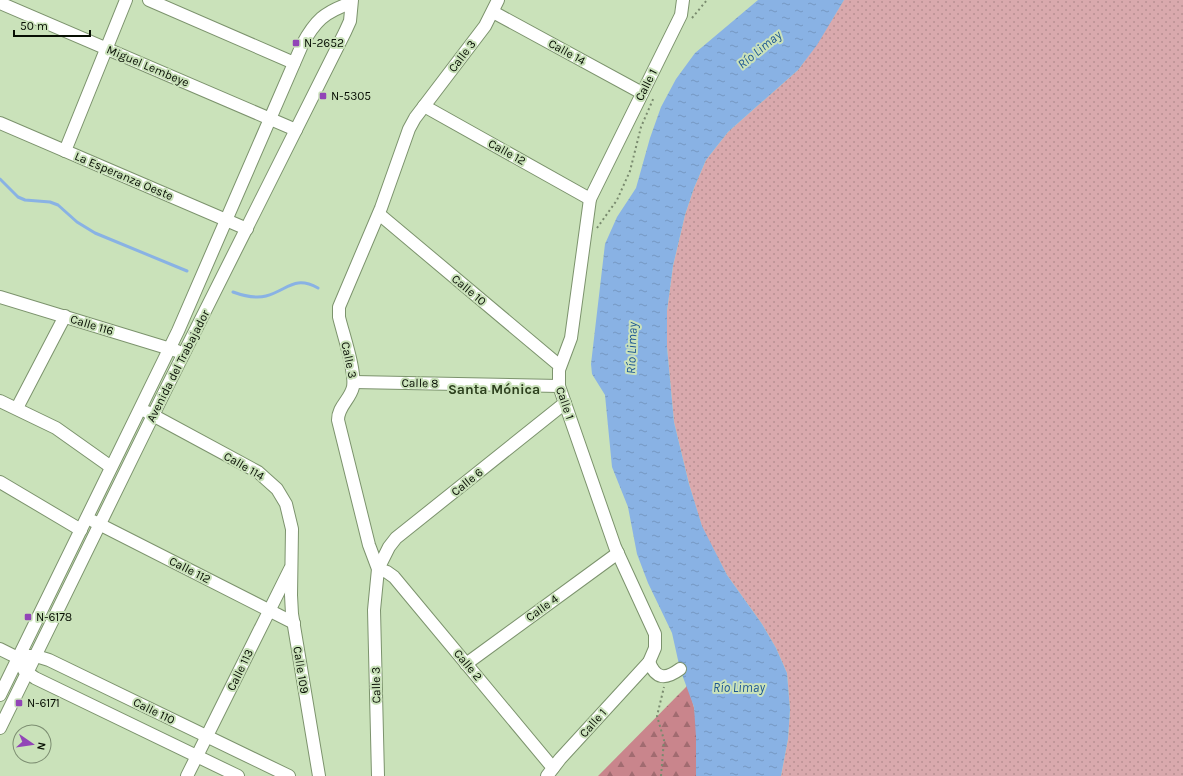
<svg xmlns="http://www.w3.org/2000/svg" width="1183" height="776" font-family="Karla,sans-serif">
	<defs>
		<pattern id="grass-dots" width="8" height="8" patternUnits="userSpaceOnUse"><rect width="8" height="8" fill="#d9a9ad"/><path d="M2 2h.1M6 6h.1" fill="none" stroke="#b99093" stroke-width="1.8" stroke-linecap="round"/></pattern>
		<pattern id="forest-firs" width="22" height="20" patternUnits="userSpaceOnUse"><rect width="22" height="20" fill="#c9858c"/><path d="M5 1l3.5 6h-7zM16 11l3.5 6h-7z" fill="#a16b70"/></pattern>
		<pattern id="water-ripples" width="26" height="14" patternUnits="userSpaceOnUse"><rect width="26" height="14" fill="#89b2e4"/><path d="M2 4q2-2 4 0t4 0M15 11q2-2 4 0t4 0" fill="none" stroke="#7598c2"/></pattern>
	</defs>
	<rect width="100%" height="100%" fill="#cae2ba"/>
	<polygon fill="url(#grass-dots)" points="844,0 1183,0 1183,776 781,776 788,739 790,710 787,673 776,648 762,624 727,575 702,527 689,484 674,422 667,347 667,311 673,266 685,215 694,188 706,160 728,132 798,70 817,44"/>
	<path fill="url(#forest-firs)" d="M687,686C699,713 699,747 696,776H598Z"/>
	<polygon fill="url(#water-ripples)" points="758,0 844,0 817,45 798,70 728,132 706,160 694,188 685,215 673,266 667,311 667,347 674,422 689,484 702,526 727,575 762,624 776,648 787,673 790,710 788,739 781,776 696,776 696,737 694,707 680,669 672,633 648,583 637,554 628,507 612,467 605,395 592,374 591,364 605,244 617,217 636,188 650,138 661,107 676,79 695,53"/>
	<g fill="none" stroke-linecap="round" stroke-linejoin="round">
		<g stroke="#89b2e4" stroke-width="3">
			<polyline points="0,179 18,197 25,200 50,202 58,205 77,222 95,233 187,271"/>
			<path d="M233,292C244,296 255,299 266,296C288,290 294,275 318,288"/>
		</g>
		<defs>
			<g id="minor">
				<polyline points="149,0 294,63"/>
				<polyline points="0,3 296,130"/>
				<polyline points="493,12 642,93"/>
				<polyline points="424,106 590,199"/>
				<polyline points="0,123 247,229"/>
				<polyline points="65,151 126,0"/>
				<polyline points="379,214 560,366"/>
				<polyline points="0,297 177,351"/>
				<polyline points="354,382 559,386"/>
				<polyline points="0,401 56,428 111,467"/>
				<polyline points="17,408 65,316"/>
				<polyline points="147,412 258,472 277,489 286,504 292,529 291,595 292,614 319,776"/>
				<polyline points="0,482 81,530"/>
				<polyline points="93,521 294,623"/>
				<polyline points="0,649 18,658 24,670 35,678 238,776"/>
				<polyline points="28,656 36,656 49,660 289,776"/>
				<path d="M649,662C656,679 665,680 680,669"/>
				<polyline points="466,664 618,553"/>
				<path d="M0,695L178,331L302,45C315,21 324,12 351,3"/>
				<polyline points="0,728 163,395 345,32 350,21 352,0"/>
				<polyline points="553,768 394,577 387,572 378,569 389,547 396,538 565,403"/>
				<polyline points="187,776 290,569"/>
				<path d="M378,776L374,610L378,569L369,545L338,420C338,406 350,400 353,387C356,371 343,334 339,317V307L381,208L409,129L415,118L485,26L498,0"/>
				<polyline points="547,776 560,759 649,662 655,648 655,634 615,547 559,386 559,370 571,338 590,199 681,15 683,0"/>
			</g>
		</defs>
		<use href="#minor" stroke="#7c936d" stroke-width="14"/>
		<g stroke="#798a6e" stroke-width="2" stroke-dasharray="2 3" stroke-linecap="butt">
			<polyline points="692,18 707,0"/>
			<polyline points="597,228 617,200 630,171 641,127 654,97"/>
			<polyline points="661,776 664,740 657,716 664,687"/>
		</g>
		<use href="#minor" stroke="#fff" stroke-width="12"/>
	</g>
	<g fill="#9245b7" stroke="#cae2ba" stroke-width="1.5">
		<rect x="292" y="39" width="8" height="8" rx="2"/>
		<rect x="319" y="92" width="8" height="8" rx="2"/>
		<rect x="24" y="613" width="8" height="8" rx="2"/>
		<rect x="15" y="699" width="8" height="8" rx="2"/>
	</g>
	<g text-anchor="middle" stroke-width="4" stroke-linejoin="round" paint-order="stroke">
		<g font-size="12" fill="#070e03" stroke="#cae2ba" text-anchor="start">
			<text x="304" y="47">N-2652</text>
			<text x="331" y="100">N-5305</text>
			<text x="36" y="621">N-6178</text>
			<text x="27" y="707">N-6171</text>
		</g>
		<g font-size="12" fill="#070e03" stroke="#cae2ba">
			<text transform="translate(567 52) rotate(29)" y="4">Calle 14</text>
			<text transform="translate(462 56) rotate(-53)" y="4">Calle 3</text>
			<text transform="translate(148 66) rotate(23)" y="4">Miguel Lembeye</text>
			<text transform="translate(646 85) rotate(-63)" y="4">Calle 1</text>
			<text transform="translate(507 152) rotate(29)" y="4">Calle 12</text>
			<text transform="translate(124 176) rotate(23)" y="4">La Esperanza Oeste</text>
			<text transform="translate(469 290) rotate(40)" y="4">Calle 10</text>
			<text transform="translate(92 325) rotate(17)" y="4">Calle 116</text>
			<text transform="translate(349 360) rotate(78)" y="4">Calle 3</text>
			<text transform="translate(178 366) rotate(-63)" y="4">Avenida del Trabajador</text>
			<text transform="translate(420 383) rotate(1)" y="4">Calle 8</text>
			<text transform="translate(565 403) rotate(71)" y="4">Calle 1</text>
			<text transform="translate(244 466) rotate(30)" y="4">Calle 114</text>
			<text transform="translate(467 482) rotate(-39)" y="4">Calle 6</text>
			<text transform="translate(190 570) rotate(27)" y="4">Calle 112</text>
			<text transform="translate(542 608) rotate(-36)" y="4">Calle 4</text>
			<text transform="translate(468 665) rotate(50)" y="4">Calle 2</text>
			<text transform="translate(240 670) rotate(-64)" y="4">Calle 113</text>
			<text transform="translate(301 670) rotate(81)" y="4">Calle 109</text>
			<text transform="translate(376 685) rotate(-91)" y="4">Calle 3</text>
			<text transform="translate(154 711) rotate(26)" y="4">Calle 110</text>
			<text transform="translate(593 723) rotate(-48)" y="4">Calle 1</text>
		</g>
		<g font-size="13" font-style="italic" fill="#1d5692" stroke="#cae2ba">
			<text transform="translate(759 49) rotate(-39)" y="5">Río Limay</text>
			<text transform="translate(631 348) rotate(-88)" y="5">Río Limay</text>
			<text x="739" y="692">Río Limay</text>
		</g>
		<g font-size="14" font-weight="bold" fill="#2d401e" stroke="#cae2ba">
			<text x="494" y="394">Santa Mónica</text>
		</g>
	</g>
	<g transform="translate(32 744) rotate(103)"><circle r="19" fill="#cae2ba" stroke="#7c8d71"/>
	<path d="M0-3L7 15L0 10L-7 15Z" fill="#9245b7"/>
	<text y="-6" font-size="11" font-weight="bold" text-anchor="middle" fill="#070e03">N</text>
	</g>
	<path d="M14 30v6h76v-6" fill="none" stroke="#070e03" stroke-width="2"/>
	<text x="20" y="30" font-size="12" fill="#070e03" stroke="#cae2ba" stroke-width="3" paint-order="stroke">50 m</text>
</svg>
